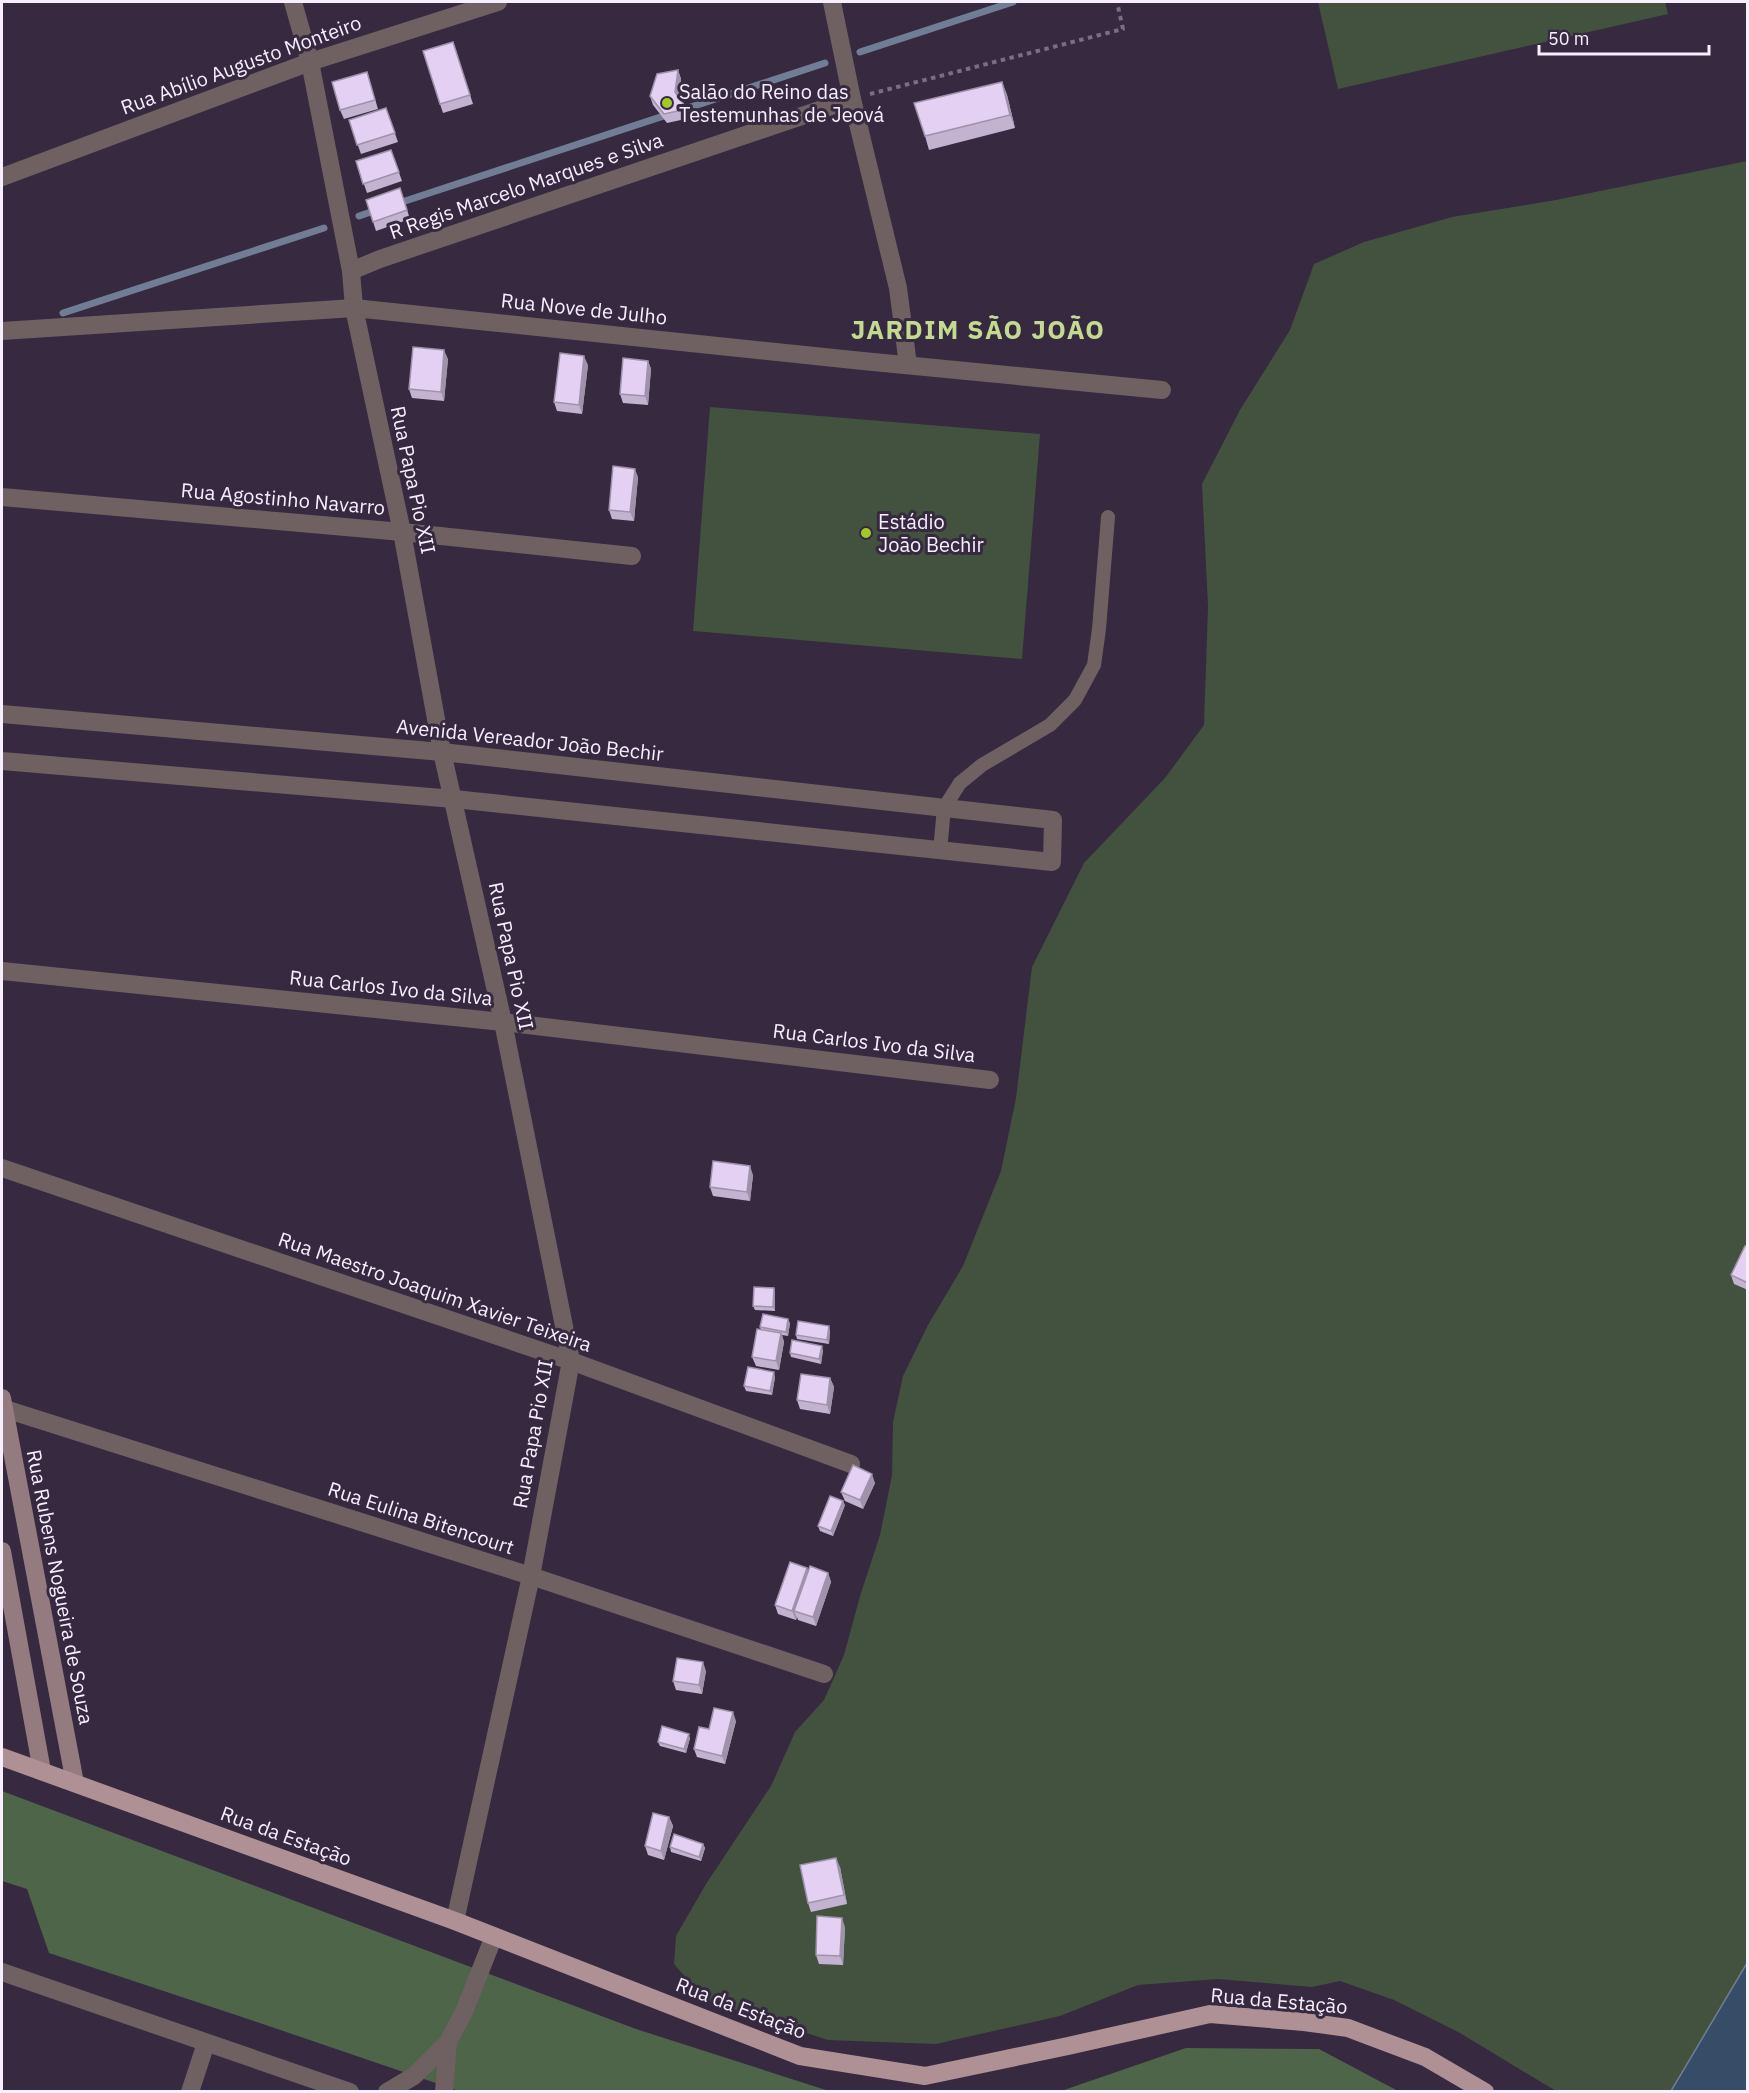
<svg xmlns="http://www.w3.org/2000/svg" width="1749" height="2093" font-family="'IBM Plex Sans',sans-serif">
	<rect width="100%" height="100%" fill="#362940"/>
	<g fill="#42523f">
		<polygon points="1318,2 1665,2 1668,14 1338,89"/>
		<polygon points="1747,161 1748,1963 1671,2091 1556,2091 1460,2033 1394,2000 1340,1981 1312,1987 1218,1979 1138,1985 1060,2016 936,2044 828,2040 705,2000 674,1964 676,1936 706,1884 771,1786 795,1732 824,1700 844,1655 860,1596 880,1535 892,1475 893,1422 903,1376 928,1325 963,1266 1001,1171 1016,1098 1032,967 1084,863 1165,778 1204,725 1208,606 1202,484 1240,410 1290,330 1314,264 1364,242 1452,217 1556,200"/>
		<polygon points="710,407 1040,434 1022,659 693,631"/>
	</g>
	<g fill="#4e6549">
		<polygon points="2,1791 636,2029 829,2091 459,2091 254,2021 49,1953 27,1889 2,1881"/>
		<polygon points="1186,2048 1319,2049 1398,2091 1061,2091"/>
	</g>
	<polygon fill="#374c66" stroke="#717d94" stroke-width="1.5" points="1747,1963 1747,2091 1671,2091"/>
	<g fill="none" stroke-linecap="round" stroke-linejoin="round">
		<g stroke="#717d94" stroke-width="7">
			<polyline points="860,52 1013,2"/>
			<polyline points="396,204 825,63"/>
			<polyline points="359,216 377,210"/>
			<polyline points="63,313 324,228"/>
		</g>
		<polyline stroke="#796e82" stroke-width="4" stroke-dasharray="4.5 4.5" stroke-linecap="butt" points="870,94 1123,29 1117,2"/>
		<polyline stroke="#6f6062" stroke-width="14" points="940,851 944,808 960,783 982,765 1050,725 1075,700 1094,665 1099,629 1108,517"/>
		<g stroke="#6f6062" stroke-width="18">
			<polyline points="293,2 310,62 351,271 354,308 402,532 442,752 503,1022 571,1361 531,1576 455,1921"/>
			<polyline points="832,2 852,99 898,288 908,365"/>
			<polyline points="2,177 310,62 498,2"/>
			<polyline points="351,271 380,259 852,99"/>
			<polyline points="2,331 354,308 863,361 1162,390"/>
			<polyline points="2,497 402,532 632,556"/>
			<polyline points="2,714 442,752 1053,820 1052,862 454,799 2,761"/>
			<polyline points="2,971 503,1022 990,1080"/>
			<polyline points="2,1168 571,1361 851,1464"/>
			<polyline points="2,1408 531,1576 824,1674"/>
			<polyline points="2,1972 350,2092"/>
			<polyline points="190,2092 206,2043"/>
			<polyline points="387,2092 414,2076 448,2042 464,2012 494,1936"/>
			<polyline points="444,2092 448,2042"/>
		</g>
		<g stroke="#937b7f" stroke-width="18">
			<polyline points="2,1398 75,1783"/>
			<polyline points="2,1551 42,1771"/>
		</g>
		<polyline stroke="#af9095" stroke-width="18" points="2,1757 455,1921 800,2056 925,2076 1068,2046 1210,2014 1304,2022 1348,2028 1425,2057 1485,2092"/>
	</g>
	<g fill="#c3b3d1">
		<polygon points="453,42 473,104 443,113 440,104"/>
		<polygon points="678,70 681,79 679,97 687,109 690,118 667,123 653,105 650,96"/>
		<polygon points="367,72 378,109 344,119 340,110"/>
		<polygon points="1002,82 1007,95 1015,128 929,150 925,136"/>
		<polygon points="386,108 398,142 361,154 349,120"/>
		<polygon points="391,150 402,181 367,193 356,161"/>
		<polygon points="400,188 410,219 376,231 366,200"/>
		<polygon points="448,359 444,401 412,398 409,389"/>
		<polygon points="648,361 651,369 648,405 623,403 620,394"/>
		<polygon points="588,365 582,414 557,411 554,402"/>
		<polygon points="638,477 634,521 612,519 609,510"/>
		<polygon points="753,1175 750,1201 713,1196 710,1187"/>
		<polygon points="1748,1247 1748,1290 1734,1284 1731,1275"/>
		<polygon points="774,1288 775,1293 775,1311 755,1310 753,1306"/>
		<polygon points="790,1323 788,1336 782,1335 784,1342 779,1370 756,1366 752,1357 761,1330 760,1327"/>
		<polygon points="830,1330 829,1344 797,1339 796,1335"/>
		<polygon points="823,1350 821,1364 791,1357 790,1353"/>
		<polygon points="775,1377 772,1395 746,1391 744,1386"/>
		<polygon points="830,1378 834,1387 830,1414 800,1409 797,1400"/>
		<polygon points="875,1483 863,1509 845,1501 841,1492"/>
		<polygon points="845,1505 833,1536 820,1531 818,1526"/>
		<polygon points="807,1568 808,1571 828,1573 831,1582 816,1626 798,1620 797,1617 796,1620 778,1614 775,1605"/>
		<polygon points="706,1671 702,1694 676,1690 673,1681"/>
		<polygon points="736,1721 725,1764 697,1757 694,1749"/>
		<polygon points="690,1738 686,1753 660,1746 658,1742"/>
		<polygon points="669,1817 673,1826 664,1860 648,1855 645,1846"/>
		<polygon points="703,1844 705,1848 701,1861 671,1852 670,1847"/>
		<polygon points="840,1867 847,1904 811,1912 808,1903"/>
		<polygon points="845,1927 843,1965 819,1964 816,1955"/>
	</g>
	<g fill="#9f92aa">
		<polygon points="678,70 681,79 679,101 675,92"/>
		<polygon points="1002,82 1007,95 1015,128 1010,115"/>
		<polygon points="444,350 448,359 444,401 441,392"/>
		<polygon points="584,356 588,365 582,414 579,405"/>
		<polygon points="648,361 651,369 648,405 645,396"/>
		<polygon points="635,469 638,477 634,521 630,512"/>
		<polygon points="750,1166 753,1175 750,1201 747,1192"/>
		<polygon points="774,1288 775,1293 775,1311 773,1307"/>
		<polygon points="788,1319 790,1323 788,1336 786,1332"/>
		<polygon points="829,1326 830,1330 829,1344 827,1340"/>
		<polygon points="781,1333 784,1342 779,1370 776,1361"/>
		<polygon points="822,1346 823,1350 821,1364 819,1359"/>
		<polygon points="774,1372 775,1377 772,1395 770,1391"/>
		<polygon points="830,1378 834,1387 830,1414 827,1405"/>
		<polygon points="872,1474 875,1483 863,1509 860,1500"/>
		<polygon points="843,1501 845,1505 833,1536 831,1531"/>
		<polygon points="807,1568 810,1577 794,1611 797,1617 796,1620 792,1611"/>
		<polygon points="828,1573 831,1582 816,1626 813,1617"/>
		<polygon points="703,1662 706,1671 702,1694 699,1685"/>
		<polygon points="733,1712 736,1721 725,1764 722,1756"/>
		<polygon points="689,1734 690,1738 686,1753 684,1749"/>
		<polygon points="669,1817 673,1826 664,1860 661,1851"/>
		<polygon points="703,1844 705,1848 701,1861 699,1857"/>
		<polygon points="836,1858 840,1867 847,1904 844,1895"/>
		<polygon points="842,1918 845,1927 843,1965 840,1956"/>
	</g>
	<g fill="#e3d0f3" stroke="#9f92aa" stroke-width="1.5">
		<polygon points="453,42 470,95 440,104 423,51"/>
		<polygon points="678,70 675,92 687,109 664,114 650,96 657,74"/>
		<polygon points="367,72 375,100 340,110 332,82"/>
		<polygon points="1002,82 1010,115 925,136 914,103"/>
		<polygon points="386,108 395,133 357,145 349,120"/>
		<polygon points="391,150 399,172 363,184 356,161"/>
		<polygon points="400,188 407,210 373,222 366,200"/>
		<polygon points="413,347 444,350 441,392 409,389"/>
		<polygon points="560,353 584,356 579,405 554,402"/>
		<polygon points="623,358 648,361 645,396 620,394"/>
		<polygon points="613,466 635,469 630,512 609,510"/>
		<polygon points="713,1161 750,1166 747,1192 710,1187"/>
		<polygon points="1745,1246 1748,1247 1748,1283 1731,1275"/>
		<polygon points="754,1287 774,1288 773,1307 753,1306"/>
		<polygon points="763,1314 788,1319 786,1332 760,1327"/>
		<polygon points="798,1321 829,1326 827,1340 796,1335"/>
		<polygon points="757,1329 781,1333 776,1361 752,1357"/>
		<polygon points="792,1340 822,1346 819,1359 790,1353"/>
		<polygon points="748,1367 774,1372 770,1391 744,1386"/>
		<polygon points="801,1374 830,1378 827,1405 797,1400"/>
		<polygon points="853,1465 872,1474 860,1500 841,1492"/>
		<polygon points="830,1496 843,1501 831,1531 818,1526"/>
		<polygon points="790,1562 807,1568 792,1611 775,1605"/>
		<polygon points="810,1566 828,1573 813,1617 794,1611"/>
		<polygon points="677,1658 703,1662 699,1685 673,1681"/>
		<polygon points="714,1708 733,1712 722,1756 694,1749 699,1727 709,1729"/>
		<polygon points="662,1726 689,1734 684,1749 658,1742"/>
		<polygon points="653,1813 669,1817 661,1851 645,1846"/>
		<polygon points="674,1834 703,1844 699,1857 670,1847"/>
		<polygon points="836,1858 844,1895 808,1903 800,1865"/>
		<polygon points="817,1916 842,1918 840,1956 816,1955"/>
	</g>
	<g fill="#a3c926" stroke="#362940" stroke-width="2">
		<circle cx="667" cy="103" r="6"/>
		<circle cx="866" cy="533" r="6"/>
	</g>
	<g text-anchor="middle" stroke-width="6" stroke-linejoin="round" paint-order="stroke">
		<g font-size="20" fill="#f7effe" stroke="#362940">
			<text transform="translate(241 65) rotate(-20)" y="7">Rua Abílio Augusto Monteiro</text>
			<text transform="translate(526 186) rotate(-19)" y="7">R Regis Marcelo Marques e Silva</text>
			<text transform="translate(584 309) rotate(6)" y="7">Rua Nove de Julho</text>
			<text transform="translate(413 480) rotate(78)" y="7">Rua Papa Pio XII</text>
			<text transform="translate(283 499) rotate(5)" y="7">Rua Agostinho Navarro</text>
			<text transform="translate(530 740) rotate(6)" y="7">Avenida Vereador João Bechir</text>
			<text transform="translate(511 956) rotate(78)" y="7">Rua Papa Pio XII</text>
			<text transform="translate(391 988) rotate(6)" y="7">Rua Carlos Ivo da Silva</text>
			<text transform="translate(874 1043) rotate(7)" y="7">Rua Carlos Ivo da Silva</text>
			<text transform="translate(435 1292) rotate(19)" y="7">Rua Maestro Joaquim Xavier Teixeira</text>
			<text transform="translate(533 1434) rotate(-80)" y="7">Rua Papa Pio XII</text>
			<text transform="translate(421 1518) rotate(18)" y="7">Rua Eulina Bitencourt</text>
			<text transform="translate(60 1587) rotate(79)" y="7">Rua Rubens Nogueira de Souza</text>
			<text transform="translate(286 1836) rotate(20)" y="7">Rua da Estação</text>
			<text transform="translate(1279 2001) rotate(5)" y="7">Rua da Estação</text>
			<text transform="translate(741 2008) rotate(21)" y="7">Rua da Estação</text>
		</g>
		<g font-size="20" fill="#f7effe" stroke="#362940" text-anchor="start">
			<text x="679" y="99">Salão do Reino das<tspan x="679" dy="23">Testemunhas de Jeová</tspan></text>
			<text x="878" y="529">Estádio<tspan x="878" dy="23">João Bechir</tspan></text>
		</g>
		<g font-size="26" font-weight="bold" letter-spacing="1.5" fill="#c3da90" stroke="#362940">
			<text x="978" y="339">JARDIM SÃO JOÃO</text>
		</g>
	</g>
	<rect width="1749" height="2093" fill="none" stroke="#f7effe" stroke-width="6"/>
	<path d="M1539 45v9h170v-9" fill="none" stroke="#f7effe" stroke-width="3"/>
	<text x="1548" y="45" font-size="18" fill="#f7effe" stroke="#362940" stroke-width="4.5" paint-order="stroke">50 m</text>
</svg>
